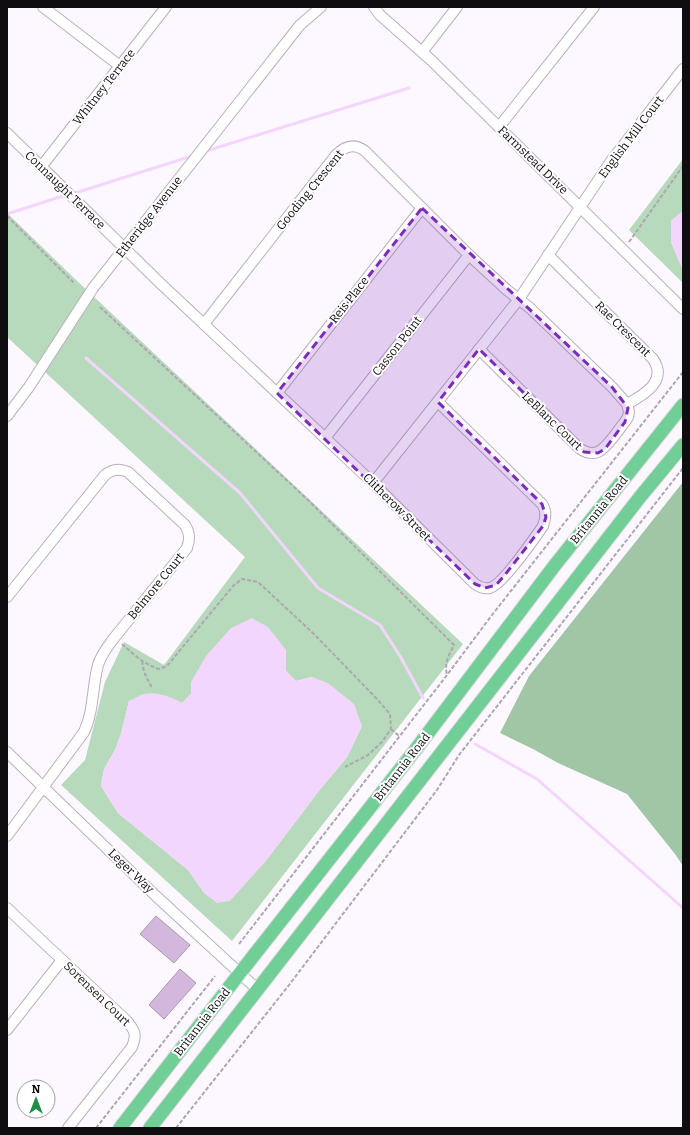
<svg xmlns="http://www.w3.org/2000/svg" width="690" height="1135" font-family="Bitter,serif">
	<rect width="100%" height="100%" fill="#fdf7ff"/>
	<g fill="#b7d9bc" fill-rule="evenodd">
		<polygon points="683,159 683,211 671,221 671,242 683,270 683,283 629,230"/>
		<path d="M7,213L75,279L463,644L232,941L61,785L85,760L105,682L124,642L164,665L245,557L7,337ZM286,650V671L296,681L312,677L362,726L347,757L318,792L265,862L205,894L188,870L118,813L101,786L104,769L115,750L121,734L129,701C154,693 158,691 182,703L191,694V682Z"/>
	</g>
	<polygon fill="#a0c6a6" points="683,482 683,866 675,854 627,794 558,763 533,749 500,733 529,676"/>
	<g fill="#f3d6fd">
		<polygon points="683,211 683,270 671,242 671,221"/>
		<path d="M252,618L268,627L286,650V671L296,681L312,677L328,683L354,704L362,726L347,757L318,792L265,862L230,901L217,903L205,894L188,870L118,813L101,786L104,769L115,750L121,734L129,701C134,699 139,695 144,694C157,691 171,698 182,703L191,694V682L206,656L231,628Z"/>
	</g>
	<g fill="none" stroke-linecap="round" stroke-linejoin="round">
		<g stroke="#f3d6fd" stroke-width="3">
			<polyline points="203,152 409,88"/>
			<polyline points="72,194 192,156"/>
			<polyline points="7,214 66,195"/>
			<polyline points="86,358 240,493 318,588 380,625 400,656 423,698"/>
			<polyline points="475,744 537,779 683,908"/>
		</g>
	</g>
	<g fill="#d3b7dd" stroke="#a49ca7">
		<polygon points="156,916 190,945 174,963 140,934"/>
		<polygon points="180,969 196,983 164,1019 149,1005"/>
	</g>
	<g fill="none" stroke-linecap="round" stroke-linejoin="round">
		<defs>
			<g id="minor">
				<polyline points="43,7 120,66"/>
				<polyline points="374,7 380,15 432,61 683,309"/>
				<polyline points="422,52 457,7"/>
				<polyline points="499,127 594,7"/>
				<path d="M7,133L160,283L373,483L475,584C479,587 484,589 490,588C502,585 534,539 543,526C546,518 547,511 542,504L438,402"/>
				<polyline points="41,167 166,7"/>
				<path d="M548,255L653,359C668,381 644,395 627,404"/>
				<path d="M204,324L336,155C345,146 354,143 365,151L469,255L507,290L530,308L612,387L627,404L629,412L628,417C624,424 619,429 615,435C604,449 596,460 579,448L479,349"/>
				<polyline points="277,393 422,208"/>
				<polyline points="7,416 29,387 93,288 300,25 321,7"/>
				<polyline points="325,438 469,255"/>
				<polyline points="373,483 519,299 611,161 683,69"/>
				<path d="M7,597L105,475C112,469 119,468 128,472L185,525C190,533 190,539 187,548L114,638C108,646 101,655 98,665C92,687 94,711 84,732L7,836"/>
				<polyline points="7,752 157,897 257,989"/>
				<path d="M7,908L127,1021C135,1031 137,1034 132,1047L68,1128"/>
				<polyline points="7,1030 62,960"/>
			</g>
			<g id="major">
				<polyline points="120,1128 240,973 416,749 555,565 683,405"/>
				<polyline points="150,1128 640,497 683,445"/>
			</g>
		</defs>
		<use href="#minor" stroke="#b9b0bc" stroke-width="12"/>
		<use href="#major" stroke="#d9d8d9" stroke-width="15"/>
		<g stroke="#ada8af" stroke-width="2" stroke-dasharray="4 2" stroke-linecap="butt">
			<polyline points="7,216 74,283"/>
			<polyline points="629,242 683,166"/>
			<path d="M100,307L309,501L454,645C449,655 444,663 447,675"/>
			<path d="M122,644C134,655 144,664 159,669L167,666L233,586L242,579L258,582L314,634L376,698L390,714L391,729L382,742L368,755L345,767"/>
			<polyline points="142,661 144,672 152,688"/>
			<polyline points="391,729 399,736"/>
			<polyline points="239,944 447,675 492,615 683,372"/>
			<polyline points="96,1128 215,976"/>
			<polyline points="176,1128 289,985 437,790 459,755 683,468"/>
		</g>
		<use href="#minor" stroke="#fff" stroke-width="10"/>
		<use href="#major" stroke="#70ce96" stroke-width="13"/>
	</g>
	<path fill="#7b2cbf" fill-opacity="0.2" stroke="#7b2cbf" stroke-width="3" stroke-dasharray="8 5" stroke-linejoin="round" d="M422,208L612,387L628,408L625,422L605,449L598,453L584,452L479,349L438,402L542,504L546,517L543,526L504,576L496,585L485,588L475,584L277,393Z"/>
	<g text-anchor="middle" stroke-width="4" stroke-linejoin="round" paint-order="stroke">
		<g font-size="12" fill="#100d11" stroke="#fff">
			<text transform="translate(104 87) rotate(-52)" y="4">Whitney Terrace</text>
			<text transform="translate(631 137) rotate(-53)" y="4">English Mill Court</text>
			<text transform="translate(533 160) rotate(44)" y="4">Farmstead Drive</text>
			<text transform="translate(65 190) rotate(44)" y="4">Connaught Terrace</text>
			<text transform="translate(310 190) rotate(-51)" y="4">Gooding Crescent</text>
			<text transform="translate(149 217) rotate(-52)" y="4">Etheridge Avenue</text>
			<text transform="translate(349 300) rotate(-52)" y="4">Reis Place</text>
			<text transform="translate(623 329) rotate(45)" y="4">Rae Crescent</text>
			<text transform="translate(397 346) rotate(-52)" y="4">Casson Point</text>
			<text transform="translate(552 421) rotate(44)" y="4">LeBlanc Court</text>
			<text transform="translate(397 507) rotate(45)" y="4">Clitherow Street</text>
			<text transform="translate(599 510) rotate(-51)" y="4">Britannia Road</text>
			<text transform="translate(156 586) rotate(-51)" y="4">Belmore Court</text>
			<text transform="translate(402 767) rotate(-52)" y="4">Britannia Road</text>
			<text transform="translate(131 871) rotate(44)" y="4">Leger Way</text>
			<text transform="translate(97 994) rotate(44)" y="4">Sorensen Court</text>
			<text transform="translate(202 1022) rotate(-52)" y="4">Britannia Road</text>
		</g>
	</g>
	<rect width="690" height="1135" fill="none" stroke="#100d11" stroke-width="16"/>
	<g transform="translate(36 1099)"><circle r="19" fill="#ffffff" stroke="#9f9ea0"/>
	<path d="M0-3L7 15L0 10L-7 15Z" fill="#208d45"/>
	<text y="-6" font-size="11" font-weight="bold" text-anchor="middle" fill="#100d11">N</text>
	</g>
</svg>
